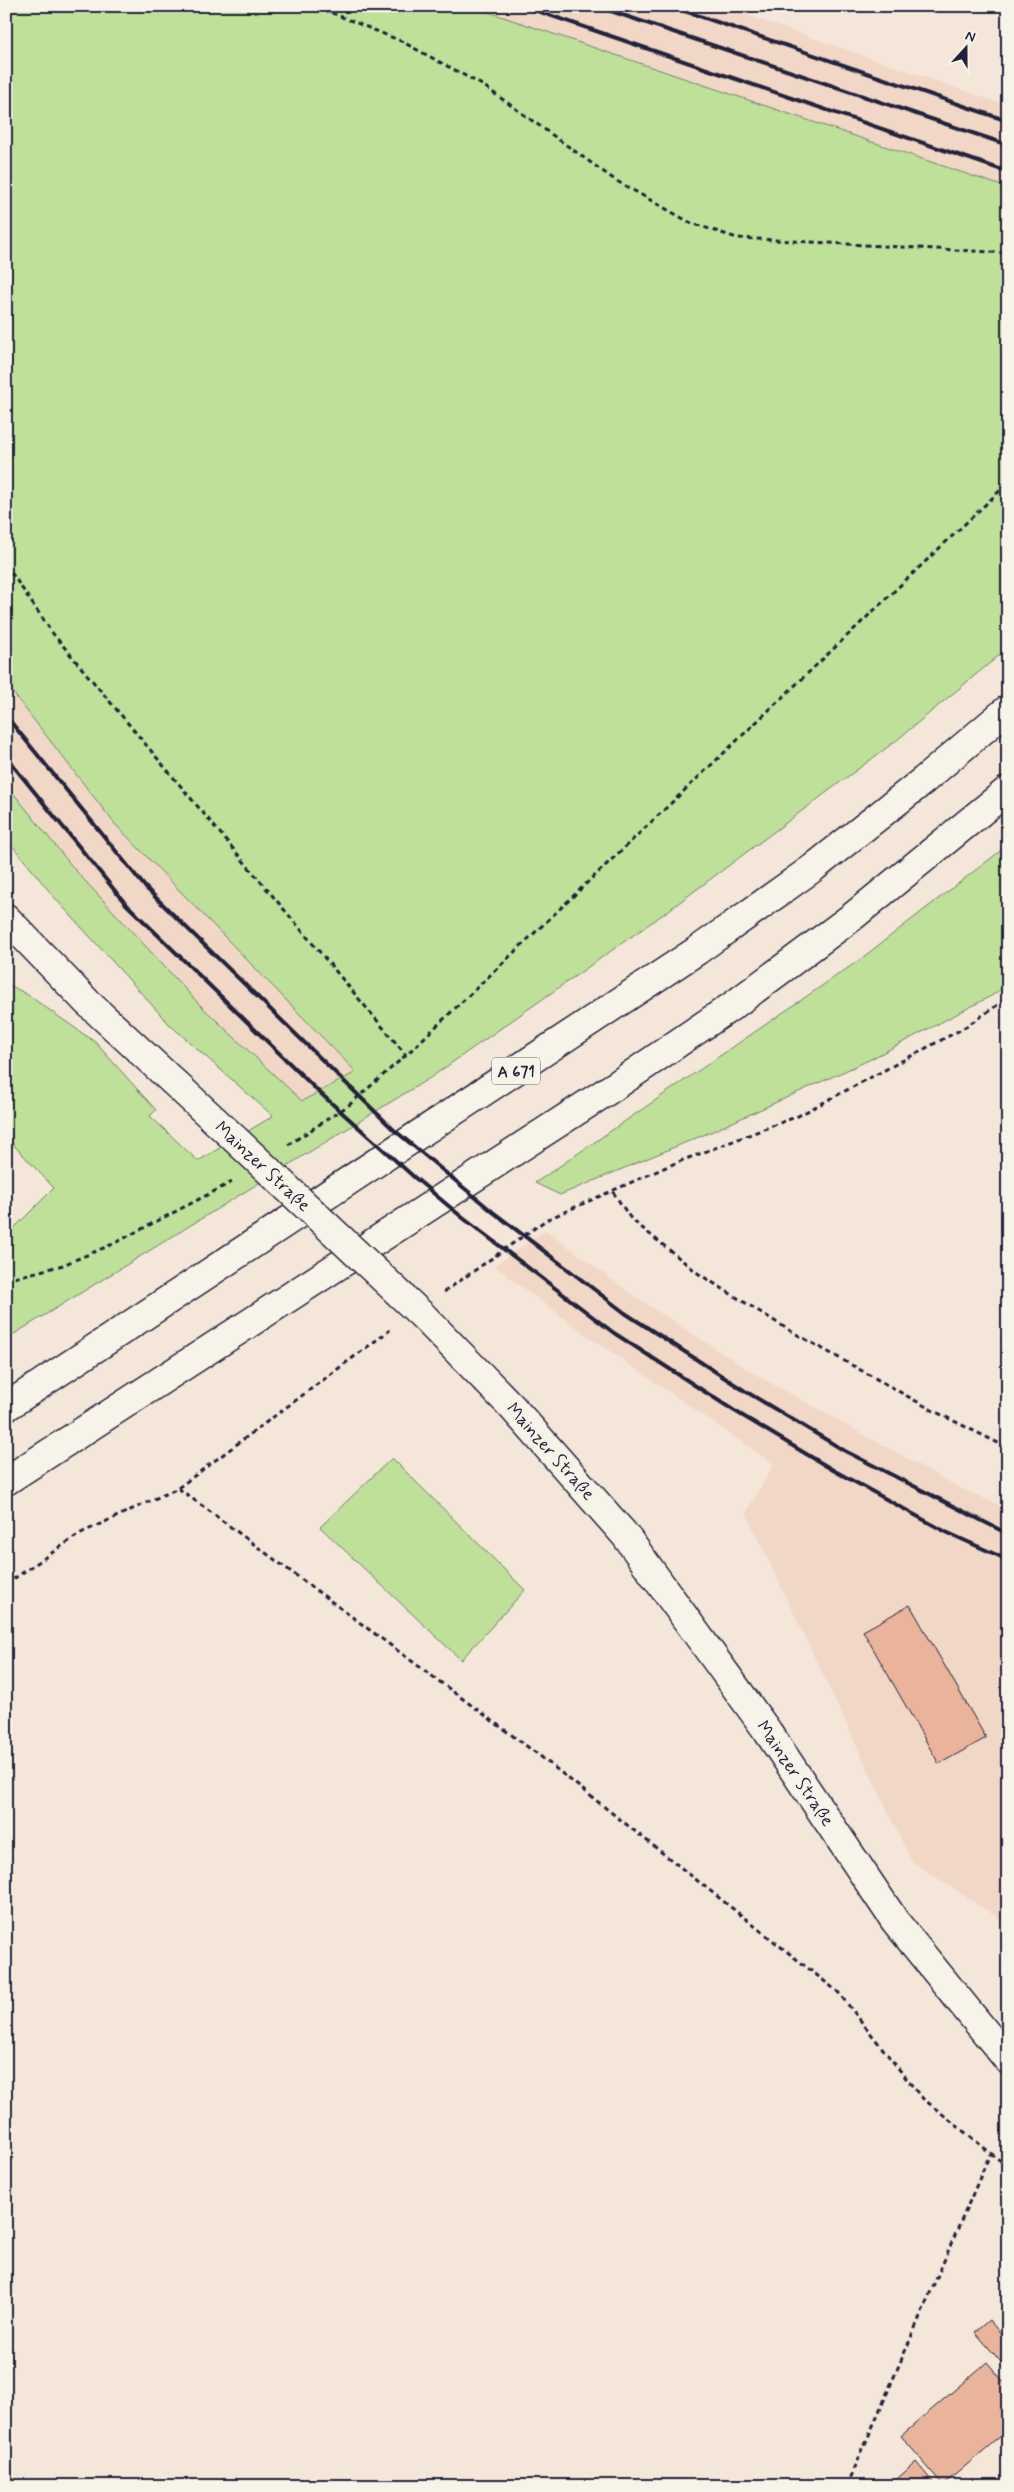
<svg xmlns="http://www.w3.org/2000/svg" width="1014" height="2492" font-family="Mynerve,sans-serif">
	<rect width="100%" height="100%" fill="#f4e6d9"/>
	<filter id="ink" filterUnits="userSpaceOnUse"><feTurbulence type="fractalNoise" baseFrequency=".02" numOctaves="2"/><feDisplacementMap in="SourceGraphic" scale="10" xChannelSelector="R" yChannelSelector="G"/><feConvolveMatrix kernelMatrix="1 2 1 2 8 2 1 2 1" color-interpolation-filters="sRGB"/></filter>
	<g filter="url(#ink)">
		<g fill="#f1d7c6">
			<polygon points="471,6 720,6 1008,106 1008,188"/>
			<polygon points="6,684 114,823 356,1072 302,1101 200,1005 75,870 6,784"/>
			<polygon points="546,1230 631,1294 753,1373 958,1487 1008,1509 1008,1924 912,1862 746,1513 774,1464 588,1336 494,1266"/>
		</g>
		<g fill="#bee099" stroke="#70816a">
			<polygon points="6,6 471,6 1008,188 1008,648 897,740 665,913 433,1076 6,1339 6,1236 54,1188 6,1137 6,983 28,995 95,1042 156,1110 150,1116 198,1161 273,1116 170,1025 54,897 6,838 6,784 75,870 200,1005 302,1101 356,1072 114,823 6,684"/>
			<polygon points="1008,845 1008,984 993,995 869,1060 713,1131 560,1195 535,1183 858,961"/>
			<polygon points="392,1458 525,1590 461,1660 320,1527"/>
		</g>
		<g fill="#e9b49b" stroke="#22223b">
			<polygon points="910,1605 986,1738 939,1764 863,1631"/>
			<polygon points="989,2320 1008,2342 1008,2357 1001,2362 975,2332"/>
			<polygon points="987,2362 1008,2387 1008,2430 943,2485 901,2436"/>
			<polygon points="916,2462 936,2486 889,2486"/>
		</g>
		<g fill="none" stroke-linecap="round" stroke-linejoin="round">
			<defs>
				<g id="secondary">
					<polyline points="6,918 87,1002 235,1139"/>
					<path id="s1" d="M423,1316L512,1407L625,1535L768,1732L895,1921L1008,2060"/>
				</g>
				<g id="highway">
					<polyline points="6,1407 698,950 813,868 924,780 1008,709"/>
					<polyline points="6,1481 615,1086 735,1004 852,917 1008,790"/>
				</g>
			</defs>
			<use href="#secondary" stroke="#22223b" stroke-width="31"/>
			<use href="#highway" stroke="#22223b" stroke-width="31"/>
			<g stroke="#22223b" stroke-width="3" stroke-dasharray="5 4" stroke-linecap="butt">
				<polyline points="315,6 401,41 484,86 615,180 691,223 737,238 1008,253"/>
				<polyline points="6,565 54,635 406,1055"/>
				<polyline points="288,1145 349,1105 406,1055 1008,483"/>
				<polyline points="613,1192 631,1219 699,1274 789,1330 932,1410 1008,1448"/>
				<polyline points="6,1280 63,1265 113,1244 232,1182"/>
				<polyline points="444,1292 546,1220 673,1164 798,1116 962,1029 1008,998"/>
				<polyline points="178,1488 390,1330"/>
				<polyline points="6,1584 81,1533 178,1488 540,1756 838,1992 921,2097 1008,2167"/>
				<polyline points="847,2486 990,2154"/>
			</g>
			<use href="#secondary" stroke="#f7f3e8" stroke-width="28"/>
			<use href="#highway" stroke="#f7f3e8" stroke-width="28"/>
			<g stroke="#22223b" stroke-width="4">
				<polyline points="523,6 1008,172"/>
				<polyline points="596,6 1008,145"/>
				<polyline points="670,6 1008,121"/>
				<polyline points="6,716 146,888 393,1129 493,1212 625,1313 745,1391 845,1451 1008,1534"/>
				<polyline points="6,757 125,903 319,1092 414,1177 463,1218 614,1333 733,1410 833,1470 946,1532 1008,1560"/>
			</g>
			<defs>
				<polyline id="secondary-bridge" points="235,1139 423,1316"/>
			</defs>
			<use href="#secondary-bridge" stroke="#22223b" stroke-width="31" stroke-linecap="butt"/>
			<use href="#secondary-bridge" stroke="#f7f3e8" stroke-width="28"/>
		</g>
	</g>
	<g text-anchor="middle" stroke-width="4" stroke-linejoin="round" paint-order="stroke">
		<rect fill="#f7f3e8" stroke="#62616f" stroke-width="1" x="492" y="1057.5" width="48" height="27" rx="4"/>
		<g font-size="16" font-weight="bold" fill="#22223b">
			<text x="516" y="1077">A 671</text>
		</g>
		<g font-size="18" fill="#22223b" stroke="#f7f3e8">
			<text transform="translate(263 1166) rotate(43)" y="6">Mainzer Straße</text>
			<text dy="6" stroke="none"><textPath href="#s1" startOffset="186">Mainzer Straße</textPath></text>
			<text dy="6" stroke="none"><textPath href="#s1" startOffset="591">Mainzer Straße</textPath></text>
		</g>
	</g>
	<rect width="1014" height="2492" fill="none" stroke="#f7f3e8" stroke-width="25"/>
	<rect x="12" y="12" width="989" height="2467" fill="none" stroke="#22223b" stroke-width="2" filter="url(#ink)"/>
	<g transform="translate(966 48) rotate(21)" stroke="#f7f3e8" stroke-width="4" paint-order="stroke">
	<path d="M0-4L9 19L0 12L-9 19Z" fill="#22223b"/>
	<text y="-8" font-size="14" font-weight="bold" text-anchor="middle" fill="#22223b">N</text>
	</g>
</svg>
